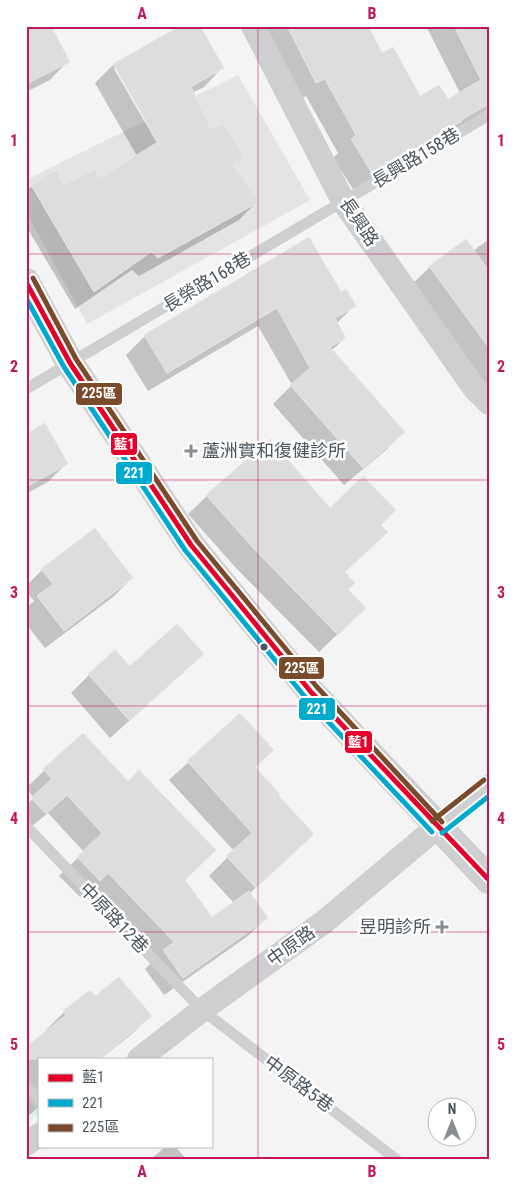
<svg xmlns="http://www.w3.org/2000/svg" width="515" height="1185" font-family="'Roboto Condensed','Noto Sans TC',sans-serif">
	<rect width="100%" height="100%" fill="#f4f4f4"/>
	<polygon fill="#e4e4e2" points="238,75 310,200 87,324 26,212 26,180"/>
	<polygon fill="#dcf0e4" points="26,1099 39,1112 39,1114 26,1124"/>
	<g fill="#0003" fill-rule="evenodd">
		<polygon points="26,26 68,61 50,80 26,92"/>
		<path d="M182,26L222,68L204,87L192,93L210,131L232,166L257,202L239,220L139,276L132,270L75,309L26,226V191L32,186L62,187L100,180L137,156L95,83L113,65ZM114,69H117L162,147L160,148Z"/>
		<polygon points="265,26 367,26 382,55 420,98 448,100 460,93 426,26 489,26 489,112 355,192 333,158 338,153 306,96 298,101"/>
		<polygon points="489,239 489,391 411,285 430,267 473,251"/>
		<polygon points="341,293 354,306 337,323 345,338 332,350 403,432 385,451 344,485 273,404 292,385 258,326 148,391 126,355 145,336"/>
		<polygon points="26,435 66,464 48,482 26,494"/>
		<polygon points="207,496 330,510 379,525 344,573 347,589 346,626 319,652 236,568 188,514"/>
		<polygon points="42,570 132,578 113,597 45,648 26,624 26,608 34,601 26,591 26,586"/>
		<polygon points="130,668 184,672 110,738 71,693 89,675"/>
		<polygon points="240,715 272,750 254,768 276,795 313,834 249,894 266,918 248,936 164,995 145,969 155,959 89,891 81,898 59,876 84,852 48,813 26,831 26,805 34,798 26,788 83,734 211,919 234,903 209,876 234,851 169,780"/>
		<polygon points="95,998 150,1016 132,1034 100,1059 39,1059 39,1107 28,1116 26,1113 26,1049 47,1032 46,1030 64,1012"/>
		<polygon points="166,1146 175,1146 186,1159 151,1159"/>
	</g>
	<g fill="#ddddde" stroke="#e6e6e6">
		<polygon points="26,26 51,26 70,62 26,84"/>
		<polygon points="180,26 200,26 224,68 191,87 211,129 224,123 243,156 233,165 259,202 158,258 151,252 94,292 31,185 57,170 63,185 95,169 100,178 158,142 113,64"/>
		<polygon points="287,26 368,26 382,53 393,47 420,96 439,85 448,99 481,80 454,26 489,26 489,104 461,120 462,121 373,175 351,139 356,135 325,79 316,83"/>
		<polygon points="309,237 341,292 346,289 356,306 335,318 346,338 330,347 405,432 363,468 290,385 310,368 277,308 167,373 144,335"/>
		<polygon points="466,239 489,271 489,348 429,266"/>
		<polygon points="45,423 68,464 26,487 26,434"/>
		<polygon points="270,439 330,508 363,476 396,510 381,525 388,532 345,572 355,583 348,589 366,608 338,635 254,549 206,495"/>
		<polygon points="95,528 133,578 64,631 37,596 53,584 41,569"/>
		<polygon points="177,624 204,654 129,720 88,674 115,650 130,666"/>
		<polygon points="240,713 274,750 255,767 280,794 278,795 314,834 256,888 226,856 252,833 187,761"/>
		<polygon points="83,733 128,781 139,770 216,850 185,880 212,917 249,891 268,918 183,978 163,950 174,942 108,873 100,881 77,857 102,833 67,795 46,814 31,798 52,779 43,769"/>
		<polygon points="119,977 152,1016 99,1059 26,1059 26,1047 66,1015 63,1011 90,990 95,996"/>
	</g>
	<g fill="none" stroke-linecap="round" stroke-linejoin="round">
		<g stroke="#cdcfd1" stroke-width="11">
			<polyline points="26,389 489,115"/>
			<polyline points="26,826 202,1010 396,1159"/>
			<polyline points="26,1086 39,1099"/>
		</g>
		<g stroke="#cdcfd1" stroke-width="24">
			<polyline points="253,26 343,201 475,389 489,403"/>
			<polyline points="139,1059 202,1010 324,922 437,827 489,786"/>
			<polyline points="26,1144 39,1135"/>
		</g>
		<polyline stroke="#cdcfd1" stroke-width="28" points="26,282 70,363 191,545 311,692 489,880"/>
		<defs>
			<polyline id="bus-1" points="26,282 70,363 191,545 311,692 489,880"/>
			<g id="bus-2">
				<polyline points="26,298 64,367 185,550 305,697 432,832"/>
				<polyline points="442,833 489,796"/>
			</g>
			<g id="bus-3">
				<polyline points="33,278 76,359 197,541 317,687 442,822"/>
				<polyline points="432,821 484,780"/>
			</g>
		</defs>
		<use href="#bus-1" stroke="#fff" stroke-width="9"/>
		<use href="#bus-2" stroke="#fff" stroke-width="9"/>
		<use href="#bus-3" stroke="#fff" stroke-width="9"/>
		<use href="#bus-1" stroke="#e4002b" stroke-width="5"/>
		<use href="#bus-2" stroke="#00a9ce" stroke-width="5"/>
		<use href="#bus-3" stroke="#7a4b2a" stroke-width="5"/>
	</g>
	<path fill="none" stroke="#c2185b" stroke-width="1" stroke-opacity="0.55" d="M258,26V1159M26,254H489M26,480H489M26,706H489M26,932H489"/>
	<g fill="#878d92" stroke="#fff" stroke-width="2">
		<path d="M188.5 443.5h5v5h5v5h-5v5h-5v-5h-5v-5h5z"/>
		<path d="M439.5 919.5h5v5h5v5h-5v5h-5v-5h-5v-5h5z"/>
	</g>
	<circle fill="#4c555e" stroke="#fff" stroke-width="2" cx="264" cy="647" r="4.5"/>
	<g text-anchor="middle" stroke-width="5" stroke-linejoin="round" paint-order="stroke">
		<g font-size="18" fill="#4c555e" stroke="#fff">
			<text transform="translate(416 158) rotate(-31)" y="6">長興路158巷</text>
			<text transform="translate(359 222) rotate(56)" y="6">長興路</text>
			<text transform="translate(207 282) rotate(-31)" y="6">長榮路168巷</text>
			<text transform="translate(114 918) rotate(46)" y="6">中原路12巷</text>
			<text transform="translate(291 946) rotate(-36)" y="6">中原路</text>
			<text transform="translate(299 1084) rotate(37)" y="6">中原路5巷</text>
		</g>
		<g font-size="18" fill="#4c555e" stroke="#fff" text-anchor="start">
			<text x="202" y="457">蘆洲實和復健診所</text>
			<text x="431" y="933" text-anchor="end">昱明診所</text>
		</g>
	</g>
	<g stroke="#fff" stroke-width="2">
		<rect x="75" y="382" width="48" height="24" rx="5" fill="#7a4b2a"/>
		<rect x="110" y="432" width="28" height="24" rx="5" fill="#e4002b"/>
		<rect x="115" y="461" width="38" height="24" rx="5" fill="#00a9ce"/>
		<rect x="278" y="656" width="47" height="24" rx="5" fill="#7a4b2a"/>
		<rect x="298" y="697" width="38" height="24" rx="5" fill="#00a9ce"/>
		<rect x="344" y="730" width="29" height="24" rx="5" fill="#e4002b"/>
	</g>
	<g font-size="14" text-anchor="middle" font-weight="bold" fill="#fff">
		<text x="99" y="398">225區</text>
		<text x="124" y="449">藍1</text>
		<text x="134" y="478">221</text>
		<text x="302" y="673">225區</text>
		<text x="317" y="714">221</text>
		<text x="358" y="747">藍1</text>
	</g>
	<rect width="515" height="1185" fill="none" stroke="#ffffff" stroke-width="55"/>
	<rect x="38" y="1058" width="175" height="90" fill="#ffffff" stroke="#b7bbbf"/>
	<rect x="48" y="1074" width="25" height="8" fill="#e4002b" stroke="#b7bbbf"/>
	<text x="82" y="1082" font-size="15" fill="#4c555e">藍1</text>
	<rect x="48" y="1099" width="25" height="8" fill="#00a9ce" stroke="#b7bbbf"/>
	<text x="82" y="1108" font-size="15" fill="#4c555e">221</text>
	<rect x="48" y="1124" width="25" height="8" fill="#7a4b2a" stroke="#b7bbbf"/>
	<text x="82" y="1132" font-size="15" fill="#4c555e">225區</text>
	<g transform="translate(452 1122)"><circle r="24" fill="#ffffff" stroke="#b7bbbf"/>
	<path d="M0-4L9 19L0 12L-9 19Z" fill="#878d92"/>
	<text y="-8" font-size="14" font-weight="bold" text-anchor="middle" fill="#4c555e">N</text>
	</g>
	<rect x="28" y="28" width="460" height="1130" fill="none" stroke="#c2185b" stroke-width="2"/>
	<g font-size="16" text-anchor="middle" font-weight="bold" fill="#c2185b">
		<text x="142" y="19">A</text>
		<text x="372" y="19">B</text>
		<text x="14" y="146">1</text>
		<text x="501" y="146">1</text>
		<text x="14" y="372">2</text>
		<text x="501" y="372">2</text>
		<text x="14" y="598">3</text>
		<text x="501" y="598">3</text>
		<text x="14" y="824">4</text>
		<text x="501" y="824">4</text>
		<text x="14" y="1050">5</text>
		<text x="501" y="1050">5</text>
		<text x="142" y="1177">A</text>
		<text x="372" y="1177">B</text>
	</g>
</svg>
